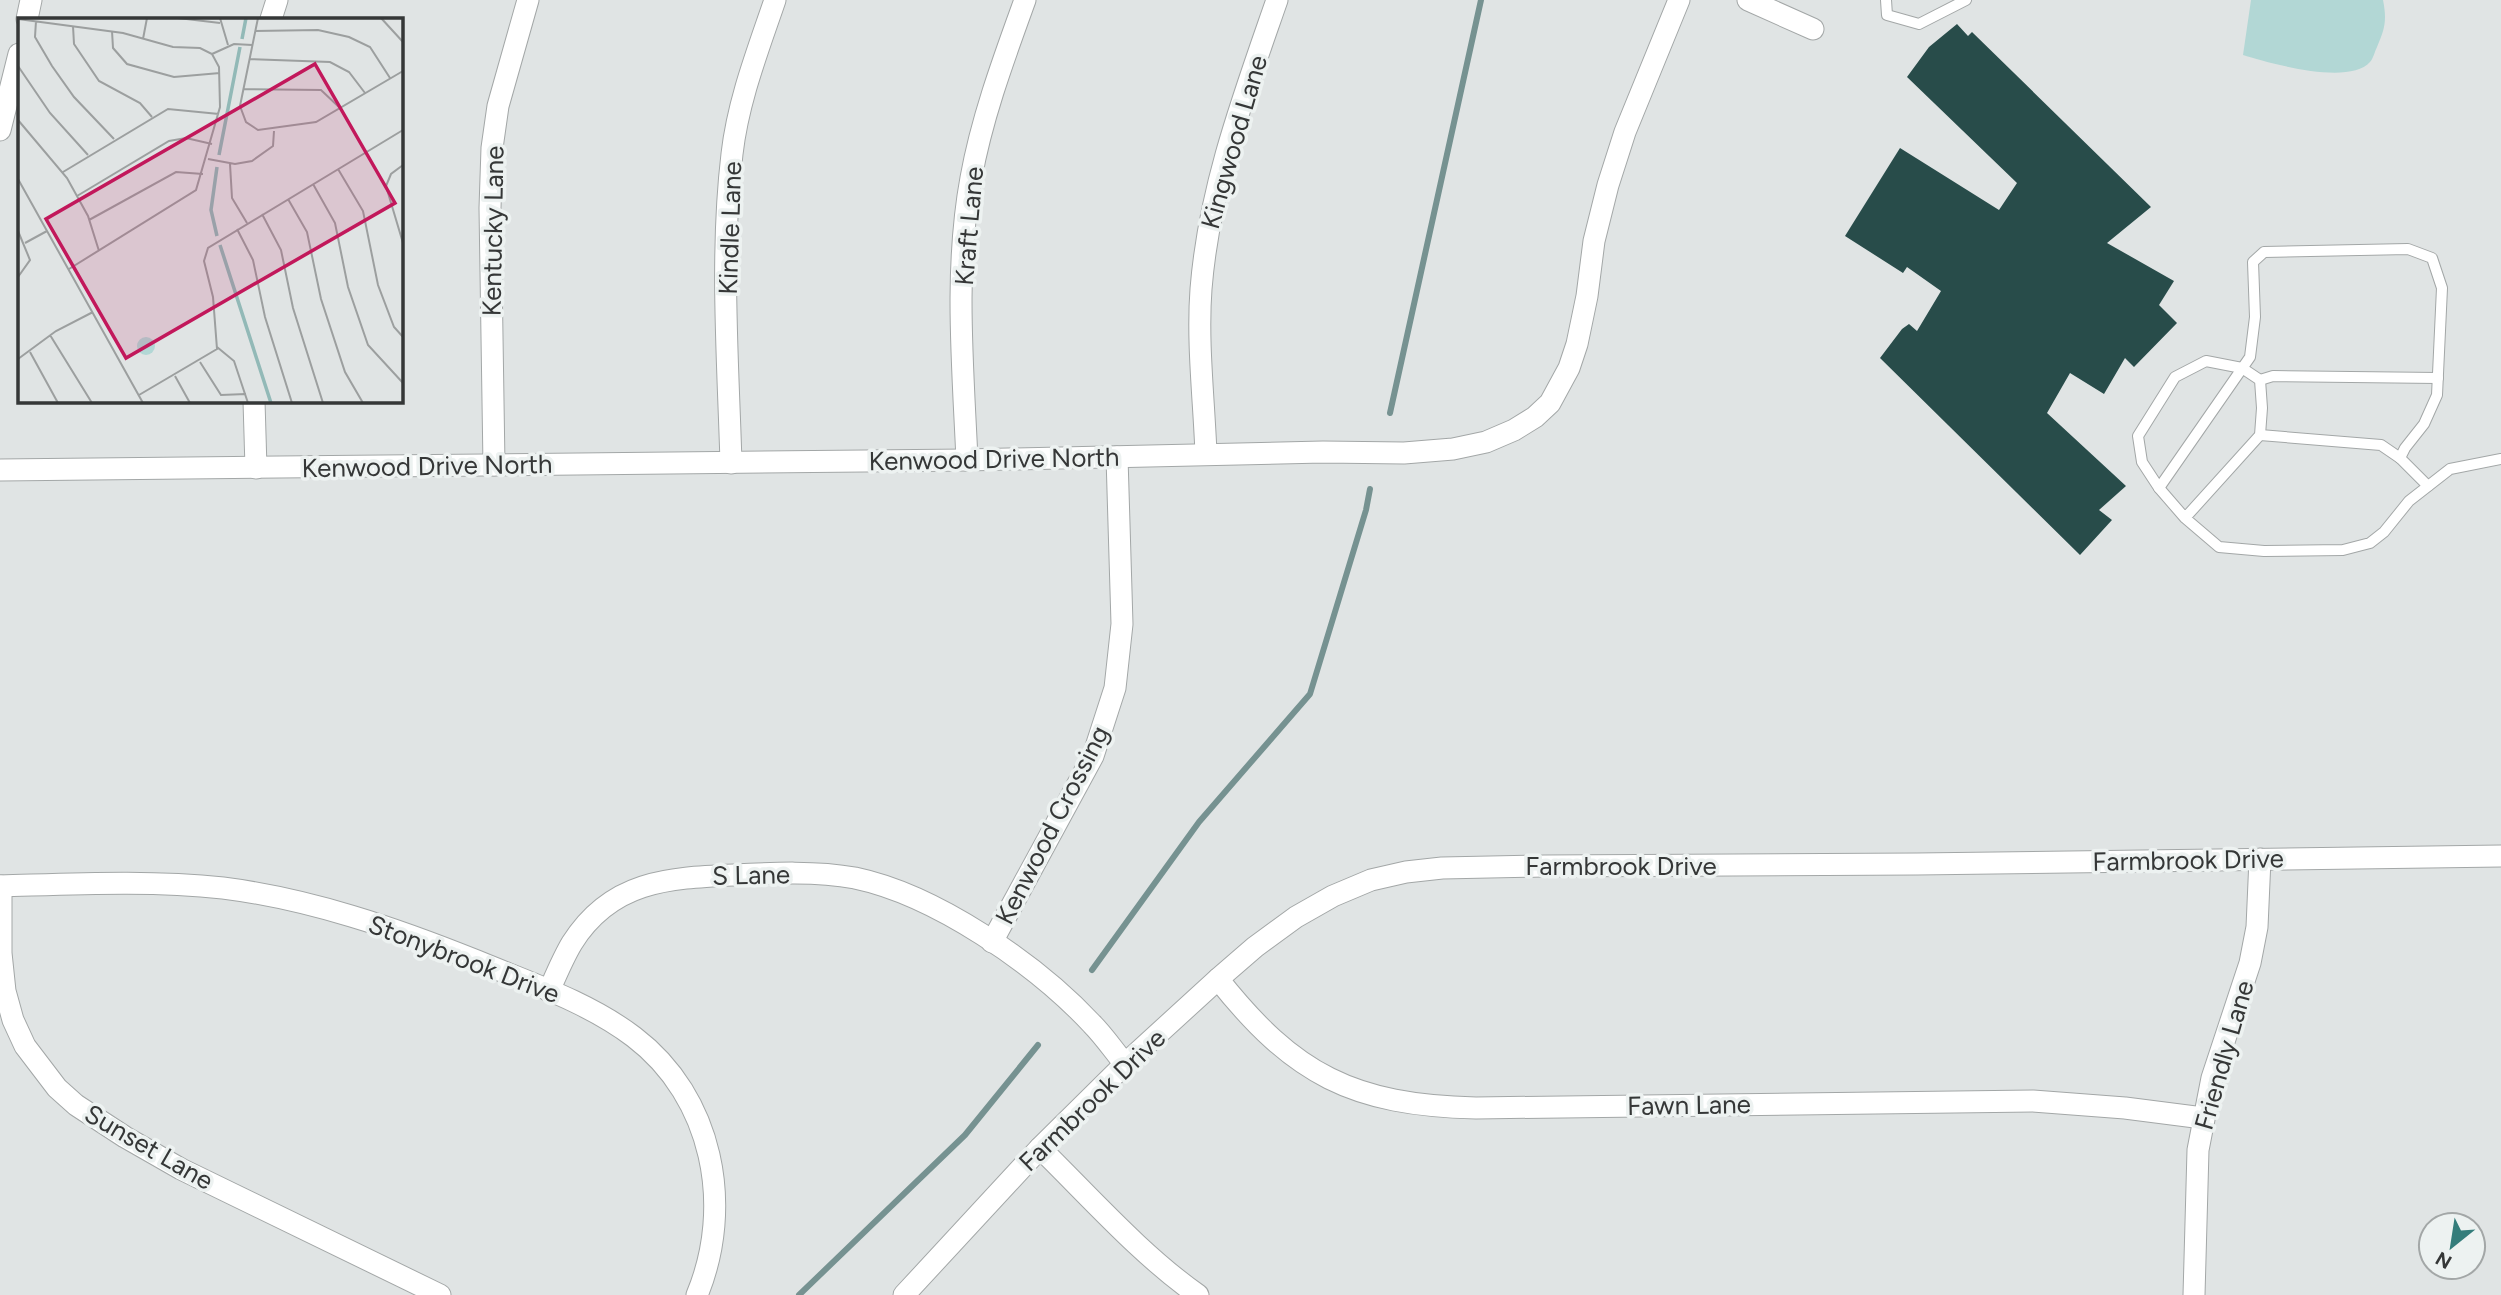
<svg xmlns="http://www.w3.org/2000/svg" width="2501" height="1295" font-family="Figtree,sans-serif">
	<rect width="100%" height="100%" fill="#e0e4e4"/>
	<path fill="#b2d7d5" d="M2251,0H2383C2387,20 2385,29 2377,47C2375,51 2373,59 2370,62C2349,86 2269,63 2243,55Z"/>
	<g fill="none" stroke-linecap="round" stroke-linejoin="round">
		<g stroke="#769291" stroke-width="6">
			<polyline points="1390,413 1481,0"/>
			<polyline points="1092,970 1199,822 1310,694 1366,510 1370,489"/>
			<polyline points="799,1295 965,1135 1038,1045"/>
		</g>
	</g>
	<polygon fill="#284c4a" points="1957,24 1968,36 1972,32 2151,207 2107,243 2174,281 2159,305 2177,323 2134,367 2125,358 2104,394 2070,373 2047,413 2126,486 2099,510 2112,520 2080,555 1880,358 1902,329 1909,324 1917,331 1941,291 1907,267 1903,273 1845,236 1900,148 1999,210 2017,183 1907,77 1929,47"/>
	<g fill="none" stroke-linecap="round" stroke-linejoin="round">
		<defs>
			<g id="service">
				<polyline points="1886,0 1887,15 1919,24 1966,0"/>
				<polyline points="2260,380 2273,376 2438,378"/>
				<polyline points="2260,435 2381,445 2400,458"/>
				<polyline points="2159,488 2250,357 2255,317 2253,262 2264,252 2408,249 2432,258 2442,288 2437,395 2424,424 2405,448 2400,458 2428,486"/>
				<polyline points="2185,518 2260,435 2262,408 2260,380 2242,368 2206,361 2175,377 2138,436 2142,462 2159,488 2185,518 2219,547 2264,551 2343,550 2370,543 2384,532 2409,501 2450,469 2501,459"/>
			</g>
			<g id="minor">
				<polyline points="1748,0 1813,29"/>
				<polyline points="27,19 31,0"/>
				<polyline points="271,19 277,0"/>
				<polyline points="0,130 19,54"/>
				<polyline points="254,401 256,468"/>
				<path d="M1206,454C1204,400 1197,343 1201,289C1209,188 1244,95 1277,0"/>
				<path d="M967,460C963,368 954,270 971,178C982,117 1004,58 1025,0"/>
				<path d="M731,463C728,360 720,256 732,154C738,101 758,50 775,0"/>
				<polyline points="494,465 490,208 492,148 498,106 528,0"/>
				<polyline points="0,470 967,460 1323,452 1404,453 1453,449 1486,442 1514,430 1535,417 1550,403 1569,368 1577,344 1587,296 1594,241 1608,185 1625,132 1679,0"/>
				<path d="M0,886C74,884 149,880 223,888C310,899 395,928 477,961C530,983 588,1002 634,1037C713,1097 734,1206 697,1295"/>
				<polyline points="1,886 1,953 5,991 13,1020 25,1046 57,1088 76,1105 125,1137 181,1169 440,1295"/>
				<polyline points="992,942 1093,756 1115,688 1122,624 1117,457"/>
				<path d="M1218,979C1294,1075 1353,1105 1476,1108L2033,1101L2125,1108L2203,1118"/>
				<path d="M549,991C556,975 563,958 572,943C611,881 667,878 734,875C774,873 816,871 855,878C936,895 1036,964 1092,1024C1104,1036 1114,1051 1125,1064"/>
				<path d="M1040,1148C1089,1196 1142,1256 1198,1295"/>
				<polyline points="904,1295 1040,1148 1125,1064 1218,979 1255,947 1296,917 1333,896 1371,880 1406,872 1442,868 1544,866 1917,864 2501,856"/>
				<polyline points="2194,1295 2198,1150 2212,1078 2250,963 2257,927 2260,859"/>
			</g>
		</defs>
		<use href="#service" stroke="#a3a7a7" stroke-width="12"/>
		<use href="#minor" stroke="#a3a7a7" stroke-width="23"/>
		<use href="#service" stroke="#fff" stroke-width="10"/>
		<use href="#minor" stroke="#fff" stroke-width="21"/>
	</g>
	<g text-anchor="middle" stroke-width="7" stroke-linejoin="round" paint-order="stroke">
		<g font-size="26" fill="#353737" stroke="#edf2f1">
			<text transform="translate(1234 142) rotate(-74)" y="9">Kingwood Lane</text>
			<text transform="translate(969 226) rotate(-85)" y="9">Kraft Lane</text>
			<text transform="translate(730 228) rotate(-88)" y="9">Kindle Lane</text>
			<text transform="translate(493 231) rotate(-89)" y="9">Kentucky Lane</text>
			<text transform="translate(994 459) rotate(-1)" y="9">Kenwood Drive North</text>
			<text transform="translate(427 466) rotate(-1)" y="9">Kenwood Drive North</text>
			<text transform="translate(1052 825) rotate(-63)" y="9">Kenwood Crossing</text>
			<text transform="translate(2188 860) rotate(-1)" y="9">Farmbrook Drive</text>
			<text x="1621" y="875">Farmbrook Drive</text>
			<text transform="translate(751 875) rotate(-1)" y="9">S Lane</text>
			<text transform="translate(464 959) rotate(21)" y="9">Stonybrook Drive</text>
			<text transform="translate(2224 1055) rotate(-74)" y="9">Friendly Lane</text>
			<text transform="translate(1092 1100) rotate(-44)" y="9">Farmbrook Drive</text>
			<text transform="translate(1689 1105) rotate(-1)" y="9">Fawn Lane</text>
			<text transform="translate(149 1147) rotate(30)" y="9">Sunset Lane</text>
		</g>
	</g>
	<g transform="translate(18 18)">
		<rect width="385" height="385" fill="#e0e4e4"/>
		<path d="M119 328a9 9 0 1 1 18 0a9 9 0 1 1-18 0Z" fill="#b2d7d5"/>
		<path fill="none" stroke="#92b9b7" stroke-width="3.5" d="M224,21L228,0M201,137L222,29M199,218L193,192L199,149M202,227L253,385"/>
		<path fill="none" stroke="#9c9f9f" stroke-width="2" d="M160,0L202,5M202,0L210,27M240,0L222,88L228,104L240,112L298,104L385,53M363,0L385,24M0,1L105,15L155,29L182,30L194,36L201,49L202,89L178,172L51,251M18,3L17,19L34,48L56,79L96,121M55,8L56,26L81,63L122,85L134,99M94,13L95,30L109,46L156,59L202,55M237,13L300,12L331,19L352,29L372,60M125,21L129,0M194,36L216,26L234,27M231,41L312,44L331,54L347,75M0,48L32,95L70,137M225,71L303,72L322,90M0,102L49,160L70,198L81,233M190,141L217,146L234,143L255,128L256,113M212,146L214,180L229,205M385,147L373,156L368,168L385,225M320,151L345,193L360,267L376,309L385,319M45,154L150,91L201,96M0,161L125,385M295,166L317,205L330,269L350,327L385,365M59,178L151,123L168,120L194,126M270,181L289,214L303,281L327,354L345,385M244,196L263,232L275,290L305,385M71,202L158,154L185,156M219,211L235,242L247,299L274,385M0,213L12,242L0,259M7,225L29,213M32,317L74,385M199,329L216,343L230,385M12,334L40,385M0,341L38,313L75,294M182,344L203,377L228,376M157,358L172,385M121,377L199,331L195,279L186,243L190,230L385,112"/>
		<path fill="#c2185b" fill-opacity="0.15" stroke="#c2185b" stroke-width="3.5" d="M297,46L377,185L108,340L28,201Z"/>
		<rect width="385" height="385" fill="none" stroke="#353737" stroke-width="3.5"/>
	</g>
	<g transform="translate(2452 1246) rotate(210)"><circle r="33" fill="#edf2f1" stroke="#a3a7a7" stroke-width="2"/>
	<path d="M0-5L12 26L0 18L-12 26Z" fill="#347d7b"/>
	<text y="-10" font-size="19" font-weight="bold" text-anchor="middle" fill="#353737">N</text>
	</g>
</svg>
